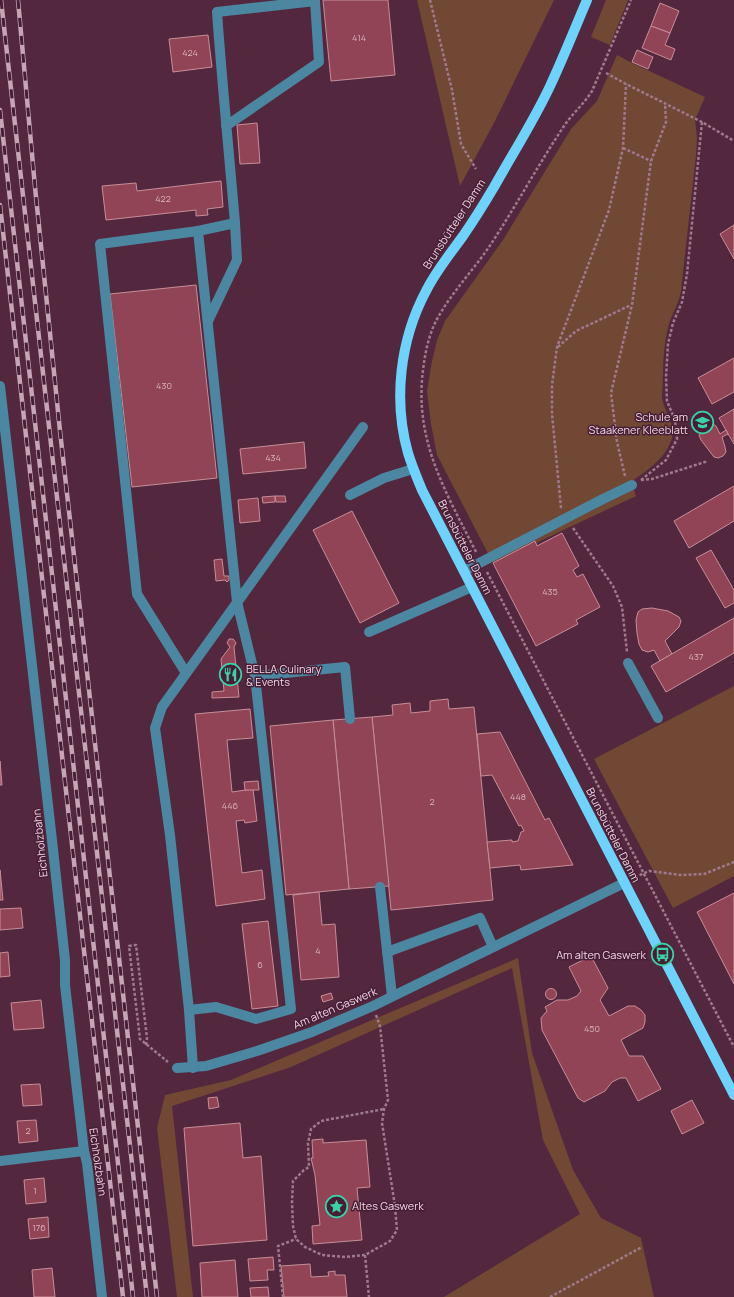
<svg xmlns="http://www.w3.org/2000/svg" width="734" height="1297" font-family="Manrope,sans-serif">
	<rect width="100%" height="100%" fill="#53283f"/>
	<g fill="#704833">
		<polygon points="417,0 554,0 495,121 460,186"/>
		<polygon points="606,0 628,0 610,45 591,37"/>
		<path d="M617,55L630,62L705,97L695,120L697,137L696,155L681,291C679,304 671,315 668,328C664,344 663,360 663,376C663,383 662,391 662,397C664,413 677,425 671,441C664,460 646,471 631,482L636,496L493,563L437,455L431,424L427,391L432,361L437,340L445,321L503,240L571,129L597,101Z"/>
		<polygon points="734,686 734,876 673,908 594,759"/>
		<polygon points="518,958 532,1053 573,1170 601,1218 641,1238 654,1297 444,1297 580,1214 543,1140 512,968 291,1067 172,1106 193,1297 177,1297 157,1128 165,1095 231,1080"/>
	</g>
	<g fill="#914455" stroke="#c78e98">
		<polygon points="323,0 388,0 395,75 331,81"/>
		<polygon points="660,3 679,11 670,33 651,26"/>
		<polygon points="651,26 670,33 665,45 675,49 671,60 642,48"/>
		<polygon points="208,35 212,67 173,72 169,39"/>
		<polygon points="637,50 653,57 648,69 632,62"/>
		<polygon points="257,123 260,163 240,164 237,125"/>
		<polygon points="221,181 223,207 207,209 208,215 196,216 196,210 106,220 102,186 136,183 137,191"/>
		<polygon points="734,225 734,259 720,234"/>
		<polygon points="196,285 217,478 132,487 110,294"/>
		<polygon points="734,358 734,392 712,404 698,378"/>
		<polygon points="734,409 734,444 719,418"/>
		<polygon points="713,424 716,426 720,434 726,430 728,434 722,437 725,447 726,452 723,456 718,458 714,457 701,440 699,435 702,429"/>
		<polygon points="304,442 306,468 243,474 240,449"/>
		<polygon points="734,486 734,521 689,548 674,521"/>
		<polygon points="275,496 285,496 286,502 276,502"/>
		<polygon points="275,496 275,502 263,503 262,497"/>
		<polygon points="258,498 260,521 240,523 238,500"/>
		<polygon points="352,511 399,603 360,623 313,530"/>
		<polygon points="562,533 579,566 573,570 577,577 583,574 600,607 576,620 578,624 536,646 493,563 535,541 537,546"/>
		<polygon points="711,550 734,590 734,603 725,608 696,558"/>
		<polygon points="222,559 224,576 229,576 229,580 227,582 225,580 216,581 214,560"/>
		<polygon points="652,608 668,611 679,617 681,621 679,627 665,641 672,654 660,661 654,650 648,652 642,650 639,644 637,633 636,620 638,612 642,609"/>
		<polygon points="734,618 734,653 666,692 651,666"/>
		<polygon points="229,639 233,639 236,643 234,647 239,697 212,698 212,692 224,691 221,659 230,647 227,643"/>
		<polygon points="448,699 449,709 474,707 493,900 391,910 372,717 393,715 392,705 410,703 411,713 430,711 430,701"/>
		<polygon points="250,709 253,738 227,740 232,792 253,789 257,821 245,823 244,820 236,821 242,873 262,870 265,899 216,906 195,714"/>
		<polygon points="372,717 389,886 349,889 333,720"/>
		<polygon points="333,720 349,889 286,895 270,726"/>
		<polygon points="500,732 545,820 549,818 573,865 521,870 520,865 490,868 487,842 512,840 512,842 518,841 521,832 524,831 521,825 519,826 492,775 481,776 477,734"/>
		<polygon points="0,761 2,785 0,785"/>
		<polygon points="258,781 259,790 245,790 244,782"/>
		<polygon points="0,870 3,900 0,900"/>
		<polygon points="319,892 322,925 335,924 339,977 301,980 293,895"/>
		<polygon points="734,893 734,984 697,912"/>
		<polygon points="21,908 23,928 0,930 0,909"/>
		<polygon points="268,921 278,1006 252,1009 242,924"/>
		<polygon points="8,952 10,976 0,977 0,953"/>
		<polygon points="591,956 608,988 600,1000 609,1016 628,1006 635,1006 641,1010 645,1015 645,1022 643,1028 621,1040 629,1056 643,1056 661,1089 638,1101 626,1078 620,1078 612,1082 605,1091 584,1102 578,1098 542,1030 541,1018 547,1011 545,1007 557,1000 568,1000 577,996 581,991 569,967"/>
		<circle cx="551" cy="994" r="5.5"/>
		<polygon points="331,993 333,999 323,1002 321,996"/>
		<polygon points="41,1000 44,1028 14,1030 11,1003"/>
		<polygon points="40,1084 42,1105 23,1106 21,1085"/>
		<polygon points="217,1097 219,1107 209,1109 208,1098"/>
		<polygon points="692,1100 704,1123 682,1134 671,1111"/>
		<polygon points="36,1120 38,1141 19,1143 17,1121"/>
		<polygon points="240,1123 243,1158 261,1156 267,1240 193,1246 184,1128"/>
		<polygon points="323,1139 323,1143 366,1140 370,1187 357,1188 362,1240 313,1244 312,1226 320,1225 315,1175 311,1158 313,1158 312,1140"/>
		<polygon points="44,1178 46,1202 26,1204 24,1180"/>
		<polygon points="48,1217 49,1237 30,1239 28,1219"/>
		<polygon points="273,1257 274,1270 267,1270 268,1280 250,1281 248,1259"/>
		<polygon points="235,1260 238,1297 202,1297 200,1263"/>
		<polygon points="310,1264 311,1277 329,1276 328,1272 335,1271 335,1275 345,1275 347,1297 284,1297 281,1266"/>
		<polygon points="52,1268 55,1297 34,1297 32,1270"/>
		<polygon points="268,1287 269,1297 251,1297 250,1288"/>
	</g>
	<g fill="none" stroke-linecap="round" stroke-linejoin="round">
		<g stroke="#9e7a8c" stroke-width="2.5" stroke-dasharray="3 2" stroke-linecap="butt">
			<polyline points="430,0 452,90 461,144 476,169"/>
			<polyline points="606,73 626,84 702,122 734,141"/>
			<polyline points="623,148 651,161"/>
			<polyline points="558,347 576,331 631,305"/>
			<polyline points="625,476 617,442 611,393 632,305 651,161 666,122 665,103"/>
			<polyline points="641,480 666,460 677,439 675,420 667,401 666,377 668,344 673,323 682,302 687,274 702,122"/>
			<polyline points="641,480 652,479 708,461"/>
			<polyline points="561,508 552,414 552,385 557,347 609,210 623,148 626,84"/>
			<polyline points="573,528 613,586 622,607 627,652"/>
			<path d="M476,552C446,492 414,441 423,370C425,354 428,338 435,323C449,295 473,271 491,244C516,206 538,165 564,126C572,114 584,104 592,91L631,0"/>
			<polyline points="487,572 734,1047"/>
			<polyline points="635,877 649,871 681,875 704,874 734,862"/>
			<polyline points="376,1015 380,1026 388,1100 384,1109 382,1123 395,1206 397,1230 390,1241 365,1255 345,1257 322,1255 305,1247 296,1239 293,1226 292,1202 293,1181 304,1170 309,1167 308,1143 311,1129 321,1121 384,1109"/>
			<polyline points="146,1045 147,1038 136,945 129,946 140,1039 168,1062"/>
			<polyline points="365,1255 369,1297"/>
			<polyline points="283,1297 278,1246 296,1239"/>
			<polyline points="550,1297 642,1247"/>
		</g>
		<g stroke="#4c87a1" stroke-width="10">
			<polyline points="208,321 237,260 235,223"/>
			<polyline points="0,386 52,840 65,960 65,985 84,1151 87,1163 102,1297"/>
			<polyline points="350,495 384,478 413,469"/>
			<polyline points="464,571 603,499 632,485"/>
			<polyline points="369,632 472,587"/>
			<polyline points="628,663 658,718"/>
			<polyline points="186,673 137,594 100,244 198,231"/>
			<polyline points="255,676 345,667 350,719"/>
			<polyline points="380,887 392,996"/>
			<polyline points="387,952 480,918 493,947"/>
			<path d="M189,1010L216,1007L256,1019L291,1009L255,676L237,602L198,231L235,223C229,153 222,82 217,12L315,1L319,62L226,126"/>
			<polyline points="177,1068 206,1066 257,1051 312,1032 373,1006 624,883"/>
			<polyline points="193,1068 189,1010 170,835 155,728 162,707 363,427"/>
			<polyline points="0,1161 84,1151"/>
		</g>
		<path stroke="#6dd2fc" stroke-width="10" d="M587,0C575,28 564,56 551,84C535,119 513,153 494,187C484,204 474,220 463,236C450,254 436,271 426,291C400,340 393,400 408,453C412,466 417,478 422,490L734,1095"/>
		<defs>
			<g id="rail">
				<polyline points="1,0 147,1297"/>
				<polyline points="18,0 35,187 60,431 157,1297"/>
				<polyline points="0,110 133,1297"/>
				<polyline points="0,205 123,1297"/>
			</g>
		</defs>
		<use href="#rail" stroke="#c6a5b5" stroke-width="4.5"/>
		<use href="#rail" stroke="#471e35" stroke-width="3" stroke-dasharray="9" stroke-linecap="butt"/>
	</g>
	<defs>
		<symbol id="school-ring" viewBox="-11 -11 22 22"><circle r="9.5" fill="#471e35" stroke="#38d4a6" stroke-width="1.5"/><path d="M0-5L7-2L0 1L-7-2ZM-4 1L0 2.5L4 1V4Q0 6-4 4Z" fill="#38d4a6"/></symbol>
		<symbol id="restaurant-ring" viewBox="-11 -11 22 22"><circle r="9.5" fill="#471e35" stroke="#38d4a6" stroke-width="1.5"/><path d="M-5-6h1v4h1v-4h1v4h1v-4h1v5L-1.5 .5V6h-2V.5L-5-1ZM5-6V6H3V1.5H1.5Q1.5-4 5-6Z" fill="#38d4a6"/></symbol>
		<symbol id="bus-ring" viewBox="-11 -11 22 22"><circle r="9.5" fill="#471e35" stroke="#38d4a6" stroke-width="1.5"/><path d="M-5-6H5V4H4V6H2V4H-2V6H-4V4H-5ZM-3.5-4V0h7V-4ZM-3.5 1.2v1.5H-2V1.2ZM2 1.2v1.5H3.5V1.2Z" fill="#38d4a6"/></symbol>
		<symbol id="sight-ring" viewBox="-11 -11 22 22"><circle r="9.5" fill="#471e35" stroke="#38d4a6" stroke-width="1.5"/><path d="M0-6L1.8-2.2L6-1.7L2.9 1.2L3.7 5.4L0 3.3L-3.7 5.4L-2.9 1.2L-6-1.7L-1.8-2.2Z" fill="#38d4a6"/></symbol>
	</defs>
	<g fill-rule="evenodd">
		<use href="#school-ring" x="690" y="410" width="25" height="25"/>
		<use href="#restaurant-ring" x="218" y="662" width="25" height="25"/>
		<use href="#bus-ring" x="650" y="942" width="25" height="25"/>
		<use href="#sight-ring" x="324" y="1194" width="25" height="25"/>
	</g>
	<g text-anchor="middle" stroke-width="3" stroke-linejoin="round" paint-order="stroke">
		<g font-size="9" fill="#d9b1bf">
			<text x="359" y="41">414</text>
			<text x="190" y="56">424</text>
			<text x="163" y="202">422</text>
			<text x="164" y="389">430</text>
			<text x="273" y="461">434</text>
			<text x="550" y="595">435</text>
			<text x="696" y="660">437</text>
			<text x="518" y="800">448</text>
			<text x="432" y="805">2</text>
			<text x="230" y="809">446</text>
			<text x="318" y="954">4</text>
			<text x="260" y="968">6</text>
			<text x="592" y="1032">450</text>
			<text x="28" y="1134">2</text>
			<text x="35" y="1194">1</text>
			<text x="39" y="1231">176</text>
		</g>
		<g font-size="11" fill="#f1d5e2" stroke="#471e35">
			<text transform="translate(454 224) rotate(-57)" y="4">Brunsbütteler Damm</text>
			<text transform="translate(465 547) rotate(63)" y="4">Brunsbütteler Damm</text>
			<text transform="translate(613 835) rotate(63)" y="4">Brunsbütteler Damm</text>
			<text transform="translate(40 843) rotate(-96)" y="4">Eichholzbahn</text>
			<text transform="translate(335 1008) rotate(-23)" y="4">Am alten Gaswerk</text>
			<text transform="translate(98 1162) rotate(82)" y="4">Eichholzbahn</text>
		</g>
		<g font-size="11" fill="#f1d5e2" stroke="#471e35" text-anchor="end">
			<text x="688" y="421">Schule am<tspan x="688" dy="13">Staakener Kleeblatt</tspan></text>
			<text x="246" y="673" text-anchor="start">BELLA Culinary<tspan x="246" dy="13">&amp; Events</tspan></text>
			<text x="646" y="959">Am alten Gaswerk</text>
			<text x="352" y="1210" text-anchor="start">Altes Gaswerk</text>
		</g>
	</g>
</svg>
